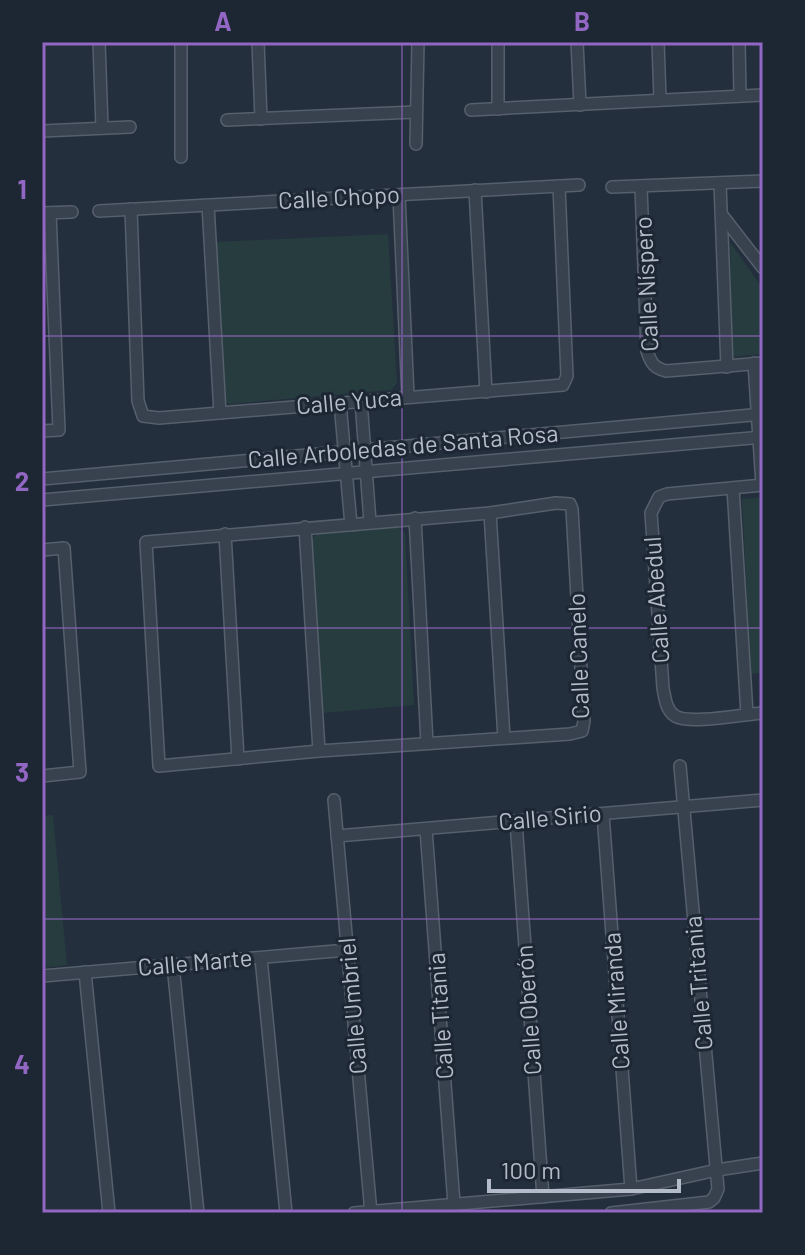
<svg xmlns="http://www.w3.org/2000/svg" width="805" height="1255" font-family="Barlow,sans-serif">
	<rect width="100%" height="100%" fill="#242f3e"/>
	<g fill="#263c3f">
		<polygon points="388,234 397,383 391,390 229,404 222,398 215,242"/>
		<polygon points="730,242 763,289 763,354 732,357"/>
		<polygon points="763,497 763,673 751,674 742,499"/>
		<polygon points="395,524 405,533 414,705 323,713 310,542 317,533"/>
		<polygon points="53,815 67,965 42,968 42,816"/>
	</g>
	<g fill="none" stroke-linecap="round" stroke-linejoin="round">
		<defs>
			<g id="street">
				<polyline points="99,42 102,128"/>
				<polyline points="258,42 261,119"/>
				<polyline points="498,42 498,109"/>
				<polyline points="577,42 580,105"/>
				<polyline points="658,42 660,100"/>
				<polyline points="739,42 740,96"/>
				<polyline points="471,110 763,95"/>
				<polyline points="227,120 416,112"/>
				<polyline points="42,131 130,127"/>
				<polyline points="416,144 418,42"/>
				<polyline points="181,157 181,42"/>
				<polyline points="720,183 727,367"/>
				<path d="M641,186L647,351C651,363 654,368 666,371L763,363"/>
				<polyline points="612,187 763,181"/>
				<polyline points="475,190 486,392"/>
				<polyline points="399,196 408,396"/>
				<polyline points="208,205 220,413"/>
				<polyline points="131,209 138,401 143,416 159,418 563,385 567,376 559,186"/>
				<polyline points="99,211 579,185"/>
				<polyline points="42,213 72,212"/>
				<polyline points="722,215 763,268"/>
				<polyline points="754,363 762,485"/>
				<polyline points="361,401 370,522"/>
				<polyline points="340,403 351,525"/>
				<polyline points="42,431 59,430 50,213"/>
				<polyline points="42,479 763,414"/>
				<path d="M763,485L667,494L659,497L651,513L663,688C665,698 666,710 675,716C690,725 744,714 763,713"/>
				<polyline points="733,488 747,714"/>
				<polyline points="42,500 763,437"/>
				<polygon points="556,503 570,504 572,509 584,721 582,731 570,734 319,751 159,766 146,542 490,513"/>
				<polyline points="490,513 504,738"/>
				<polyline points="415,518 427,743"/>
				<polyline points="305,527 319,751"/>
				<polyline points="225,534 238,759"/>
				<polyline points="42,550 64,548 80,772 42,776"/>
				<polyline points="334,800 371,1213"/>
				<polyline points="603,814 631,1189"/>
				<polyline points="516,822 543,1197"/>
				<polyline points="426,829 454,1204"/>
				<polyline points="337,836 763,800"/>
				<polyline points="261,958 286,1213"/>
				<polyline points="173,965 198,1213"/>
				<polyline points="85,972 109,1213"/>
				<polyline points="42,976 347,950"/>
				<polyline points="354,1213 631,1189 717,1170 763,1163"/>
				<polyline points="611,1213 709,1202 714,1198 718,1189 680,766"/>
			</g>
		</defs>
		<use href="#street" stroke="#565f6c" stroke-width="14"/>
		<use href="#street" stroke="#38414e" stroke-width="11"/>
	</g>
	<path fill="none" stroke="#9266c3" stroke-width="2" stroke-opacity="0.55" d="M402,42V1213M42,336H763M42,628H763M42,919H763"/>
	<g text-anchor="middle" stroke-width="6" stroke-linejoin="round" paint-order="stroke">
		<g font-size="24" fill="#b4bcc9" stroke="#1d2633">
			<text transform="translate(339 198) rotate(-3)" y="8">Calle Chopo</text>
			<text transform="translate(647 284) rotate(-93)" y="8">Calle Níspero</text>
			<text transform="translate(349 402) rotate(-5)" y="8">Calle Yuca</text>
			<text transform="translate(403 447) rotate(-5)" y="8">Calle Arboledas de Santa Rosa</text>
			<text transform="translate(657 600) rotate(-94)" y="8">Calle Abedul</text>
			<text transform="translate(579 656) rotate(-92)" y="8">Calle Canelo</text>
			<text transform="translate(550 818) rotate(-5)" y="8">Calle Sirio</text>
			<text transform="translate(195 963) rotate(-5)" y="8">Calle Marte</text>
			<text transform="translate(699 983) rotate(-95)" y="8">Calle Tritania</text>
			<text transform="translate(617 1001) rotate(-94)" y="8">Calle Miranda</text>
			<text transform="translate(353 1006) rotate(-95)" y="8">Calle Umbriel</text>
			<text transform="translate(529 1010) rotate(-94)" y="8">Calle Oberón</text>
			<text transform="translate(441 1016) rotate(-94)" y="8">Calle Titania</text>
		</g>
	</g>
	<rect width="805" height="1255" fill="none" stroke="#1d2633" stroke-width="88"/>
	<path d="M489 1179v12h190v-12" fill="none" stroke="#b4bcc9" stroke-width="4"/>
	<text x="501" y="1179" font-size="24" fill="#b4bcc9" stroke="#1d2633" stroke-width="6" paint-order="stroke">100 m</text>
	<rect x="44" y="44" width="717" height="1167" fill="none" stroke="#9266c3" stroke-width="3"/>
	<g font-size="26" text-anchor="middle" font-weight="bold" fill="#9266c3">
		<text x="223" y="31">A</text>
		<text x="582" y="31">B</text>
		<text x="22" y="199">1</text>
		<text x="22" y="491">2</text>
		<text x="22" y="782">3</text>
		<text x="22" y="1074">4</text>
	</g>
</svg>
